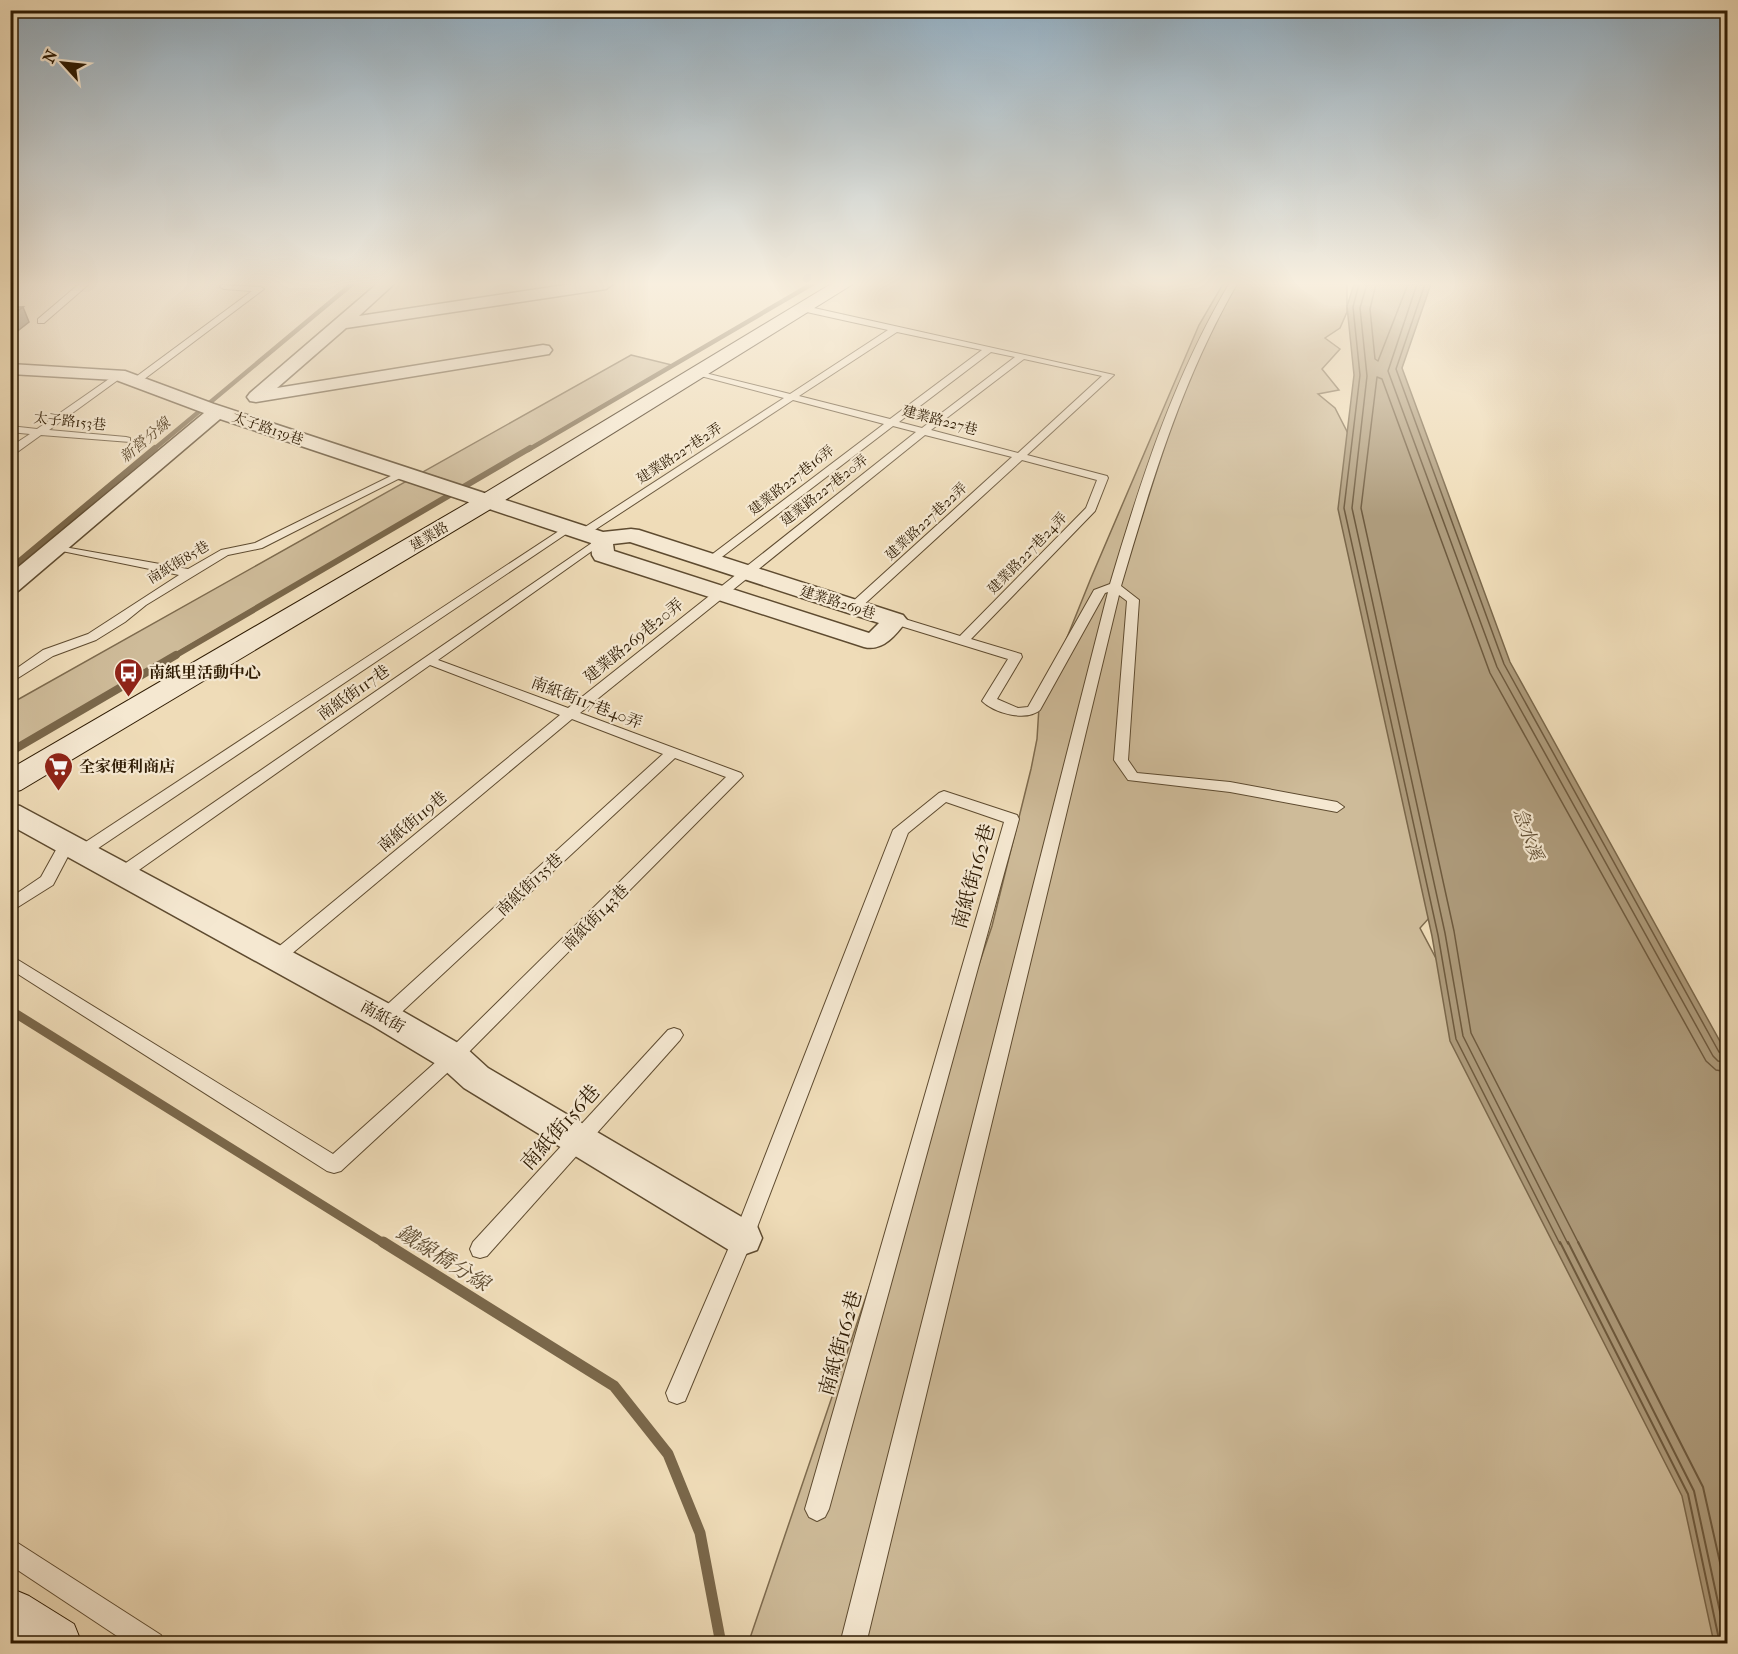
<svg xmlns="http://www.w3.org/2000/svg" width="1738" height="1654" font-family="'IM FELL French Canon','Noto Serif TC',serif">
	<rect width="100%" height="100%" fill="#efdcb8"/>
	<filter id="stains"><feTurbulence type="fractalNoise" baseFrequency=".00333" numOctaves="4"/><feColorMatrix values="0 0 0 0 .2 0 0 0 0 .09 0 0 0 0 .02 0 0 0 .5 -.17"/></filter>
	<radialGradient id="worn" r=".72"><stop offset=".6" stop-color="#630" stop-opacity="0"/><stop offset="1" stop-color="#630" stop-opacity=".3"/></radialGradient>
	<g fill="#cebb99" stroke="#7e6b4e" stroke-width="1.5">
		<polygon points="1223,284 1347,284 1347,312 1340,328 1325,338 1340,349 1322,369 1339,390 1318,394 1335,408 1382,500 1465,878 1420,928 1679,1418 1727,1643 748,1644 992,926 1031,769 1037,739 1039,707 1091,578 1199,325"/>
		<polygon points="631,355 672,365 11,749 10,704"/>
	</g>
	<polygon fill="#ad9a7a" stroke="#7a674a" stroke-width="1.5" points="1354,284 1431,284 1402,368 1510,662 1727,1054 1727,1643 1714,1643 1682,1496 1450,1041 1432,936 1338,509 1354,375 1347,306"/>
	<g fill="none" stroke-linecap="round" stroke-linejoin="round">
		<g stroke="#6e5a3e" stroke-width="1.5">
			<polyline points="1359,284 1353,307 1360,375 1344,508 1438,935 1456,1039 1560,1244"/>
			<polyline points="1367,284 1360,308 1367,376 1352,508 1445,933 1463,1036 1568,1244"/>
			<polyline points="1376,284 1370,309 1375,359 1378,361 1408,284"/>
			<polyline points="1417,284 1388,371 1497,667 1713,1056 1718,1061 1728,1063"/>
			<polyline points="1425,284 1396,369 1504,664 1719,1052 1728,1056"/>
			<polyline points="1579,1244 1471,1033 1454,931 1361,508 1377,377 1382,379 1490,673 1706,1061 1716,1070 1728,1072"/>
		</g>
		<g stroke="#6e5a3e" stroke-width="2">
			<polyline points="1560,1242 1688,1494 1720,1644"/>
			<polyline points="1568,1242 1694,1491 1727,1644"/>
			<polyline points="1578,1242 1703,1487 1728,1598"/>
		</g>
		<g stroke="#7a674a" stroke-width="4.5">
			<polyline points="153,450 352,284"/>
			<polyline points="528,450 812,284"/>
		</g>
		<g stroke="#7a674a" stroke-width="6">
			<polyline points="10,569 155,448"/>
			<polyline points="173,657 530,448"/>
		</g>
		<polyline stroke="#7a674a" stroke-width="8" points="10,752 176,655"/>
		<polyline stroke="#7a674a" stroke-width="9" points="10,1010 385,1244"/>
		<polyline stroke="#7a674a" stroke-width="11" points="383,1242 614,1386 668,1454 700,1533 721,1644"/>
		<defs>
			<g id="lane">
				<polygon points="79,284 89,284 44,323 38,323 38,319"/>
				<path d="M1229,284H1237C1182,379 1152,481 1121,586L1139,600L1128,760L1137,773L1230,782L1337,802L1344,807L1337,812L1230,792L1128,780L1114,760L1127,601L1119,595L866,1644H840L1108,592L1105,593L1040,710C1026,722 994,713 982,701L1008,659L891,623L889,620L895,616L960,636L1086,508L1097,480L1022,460L858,610H850V604L1012,457L925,435L580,713L741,773L743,776L459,1062L341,1171L334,1173L327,1171L10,969V955L333,1154L447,1052L726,777L675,758L391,1022L385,1024L379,1022L376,1017L379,1012L663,754L572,719L283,961H271L269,957L271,953L560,715L430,665L129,877H117L115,873L117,869L602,536L608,539L606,541L438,660L568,708L916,432L893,426L714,563H706V559L884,424L793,400L587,535H579V531L784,398L697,375V371L790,394L888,330L802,311V307L805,306L1114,375L1027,455L1107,476L1108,478L1095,511L971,639L1021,654L1022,657L997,699L1018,708L1028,707L1094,590L1110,584C1141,480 1173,379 1229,284ZM897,332L982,350L890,419L799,396ZM991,352L1015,357L922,428L899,422ZM1024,359L1102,376L1018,453L931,430Z"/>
				<polygon points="221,285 260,287 264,289 139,383 133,383 133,379 252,291 224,289 220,287"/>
				<polygon points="119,372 124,375 122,377 49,430 126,437 130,438 130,442 41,435 16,453 10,454 10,447 30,434 10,432 10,426 37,429"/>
				<polygon points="399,472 408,474 262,548 228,555 146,605 125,622 96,640 53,656 10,683 10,673 43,650 88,634 179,575 57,550 51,547 53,545 188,569 221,550 255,543"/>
				<polygon points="568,525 572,526 572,530 88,855 78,855 75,851 78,847"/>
				<polygon points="944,791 1017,815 1019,819 829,1509 825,1517 817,1521 809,1517 805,1509 1004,822 946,802 908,833 753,1238 685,1401 677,1404 669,1401 666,1393 733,1238 893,830 939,793"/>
				<polygon points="67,838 75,843 53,885 10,912 10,898 41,877 62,839"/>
				<polygon points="674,1028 680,1030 683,1035 680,1040 487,1256 480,1258 473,1256 470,1249 473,1242 668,1030"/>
				<polygon points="10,1538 161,1635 164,1644 129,1644 10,1565"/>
			</g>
			<g id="street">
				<polygon points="377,284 394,284 359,316 572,284 613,284 606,289 346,328 277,388 543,345 549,346 552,350 549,354 256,402 250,401 247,397 250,393"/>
				<path d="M10,364L125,371L214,404L603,532L631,529L639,530L903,615L907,620C897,634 883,652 864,647L595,560L592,555L591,543L220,419L18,591L10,593V574L204,413L116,380L10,374ZM630,542L879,623L869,633L614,551L613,544Z"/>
				<polygon points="10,804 20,806 397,1008 465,1047 488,1068 757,1226 762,1238 757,1250 743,1255 729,1250 464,1088 441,1067 373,1026 10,825"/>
			</g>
			<g id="secondary">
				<polygon points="831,284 853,284 494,507 21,790 10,793 10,769 478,497"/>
				<polygon points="10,1588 29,1596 74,1624 82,1644 10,1644"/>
			</g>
		</defs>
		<use href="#lane" stroke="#5e4b30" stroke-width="2"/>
		<use href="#street" stroke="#5e4b30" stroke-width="3"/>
		<use href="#secondary" stroke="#2e1b03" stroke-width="2"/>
		<use href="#lane" fill="#f5e8d1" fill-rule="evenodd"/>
		<use href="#street" fill="#f5e8d1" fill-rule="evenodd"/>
		<use href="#secondary" fill="#f5e8d1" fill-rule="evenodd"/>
	</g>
	<polygon fill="#665944" stroke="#2e1b03" stroke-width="1.5" points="23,307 29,322 10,337 10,316"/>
	<polygon fill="#927f61" stroke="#2e1b03" stroke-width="1.5" points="10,307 23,307 10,316"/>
	<linearGradient id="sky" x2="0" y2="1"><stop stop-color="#90aabc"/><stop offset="0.55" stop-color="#f8efdf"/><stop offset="1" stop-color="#f8efdf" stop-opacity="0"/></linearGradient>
	<rect width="1738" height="516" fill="url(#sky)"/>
	<defs>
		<symbol id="bus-pin" viewBox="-11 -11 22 30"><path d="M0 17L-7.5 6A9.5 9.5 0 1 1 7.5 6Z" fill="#8f2418" stroke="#f5e8d1"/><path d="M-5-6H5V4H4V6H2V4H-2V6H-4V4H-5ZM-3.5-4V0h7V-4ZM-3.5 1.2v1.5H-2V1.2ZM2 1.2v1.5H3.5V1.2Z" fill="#fff"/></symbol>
		<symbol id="supermarket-pin" viewBox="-11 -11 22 30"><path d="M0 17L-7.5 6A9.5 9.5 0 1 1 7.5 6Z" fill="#8f2418" stroke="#f5e8d1"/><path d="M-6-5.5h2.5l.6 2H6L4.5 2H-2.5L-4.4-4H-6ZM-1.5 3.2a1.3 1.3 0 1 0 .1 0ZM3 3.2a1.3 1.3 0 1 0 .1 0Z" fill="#fff"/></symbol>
	</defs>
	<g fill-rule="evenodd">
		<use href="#bus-pin" x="112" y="656" width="33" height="45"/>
		<use href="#supermarket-pin" x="42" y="750" width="33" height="45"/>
	</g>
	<g text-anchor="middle" stroke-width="4.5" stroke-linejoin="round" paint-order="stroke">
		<g font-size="14" fill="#2e1b03" stroke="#f5e8d1">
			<text transform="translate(940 420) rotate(15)" y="5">建業路227巷</text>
			<text transform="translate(70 421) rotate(6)" y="5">太子路153巷</text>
			<text transform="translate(268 428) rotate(19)" y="5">太子路139巷</text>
			<text transform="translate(679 453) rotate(-33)" y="5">建業路227巷2弄</text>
			<text transform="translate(791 480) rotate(-38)" y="5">建業路227巷16弄</text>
			<text transform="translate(824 490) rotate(-38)" y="5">建業路227巷20弄</text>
			<text transform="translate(926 521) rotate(-43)" y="5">建業路227巷22弄</text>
			<text transform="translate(429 536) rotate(-31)" y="5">建業路</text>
			<text transform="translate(1027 553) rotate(-46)" y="5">建業路227巷24弄</text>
			<text transform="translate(178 562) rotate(-31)" y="5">南紙街85巷</text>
			<text transform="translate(838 602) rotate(18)" y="5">建業路269巷</text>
		</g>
		<g font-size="15" font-style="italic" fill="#614e33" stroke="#f5e8d1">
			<text transform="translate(145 440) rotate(-40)" y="5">新營分線</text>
		</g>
		<g font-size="16" fill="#2e1b03" stroke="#f5e8d1">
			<text transform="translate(633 640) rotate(-39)" y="6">建業路269巷20弄</text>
			<text transform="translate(353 692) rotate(-35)" y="6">南紙街117巷</text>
			<text transform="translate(587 702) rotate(21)" y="6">南紙街117巷40弄</text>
			<text transform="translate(412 821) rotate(-40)" y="6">南紙街119巷</text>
			<text transform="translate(529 884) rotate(-43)" y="6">南紙街135巷</text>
			<text transform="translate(595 917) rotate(-45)" y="6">南紙街143巷</text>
			<text transform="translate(383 1016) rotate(30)" y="6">南紙街</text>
		</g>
		<g font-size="16" font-weight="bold" fill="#2e1b03" stroke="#f5e8d1" text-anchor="start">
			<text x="149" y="678">南紙里活動中心</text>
			<text x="79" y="772">全家便利商店</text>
		</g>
		<g font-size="18" font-style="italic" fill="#614e33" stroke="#f5e8d1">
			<text transform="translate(1528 834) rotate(70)" y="6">急水溪</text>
		</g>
		<g font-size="20" fill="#2e1b03" stroke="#f5e8d1">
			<text transform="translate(973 876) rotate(-74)" y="7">南紙街162巷</text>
			<text transform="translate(560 1127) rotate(-48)" y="7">南紙街156巷</text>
			<text transform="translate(840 1343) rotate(-74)" y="7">南紙街162巷</text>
		</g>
		<g font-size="21" font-style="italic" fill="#614e33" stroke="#f5e8d1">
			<text transform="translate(443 1258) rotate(32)" y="7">鐵線橋分線</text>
		</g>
	</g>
	<rect width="1738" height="1654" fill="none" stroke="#efdcb8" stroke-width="36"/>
	<rect x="12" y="12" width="1714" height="1630" fill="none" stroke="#2e1b03" stroke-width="3"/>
	<rect x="18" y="18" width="1702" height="1618" fill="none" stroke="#2e1b03" stroke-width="1.5"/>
	<g transform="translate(63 63) rotate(297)" stroke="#f5e8d1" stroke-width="4.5" paint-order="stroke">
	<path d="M0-4.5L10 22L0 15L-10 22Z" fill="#2e1b03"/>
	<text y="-9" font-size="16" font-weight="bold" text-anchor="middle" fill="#2e1b03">N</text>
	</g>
	<rect width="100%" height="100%" filter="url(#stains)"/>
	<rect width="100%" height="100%" fill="url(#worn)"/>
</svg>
